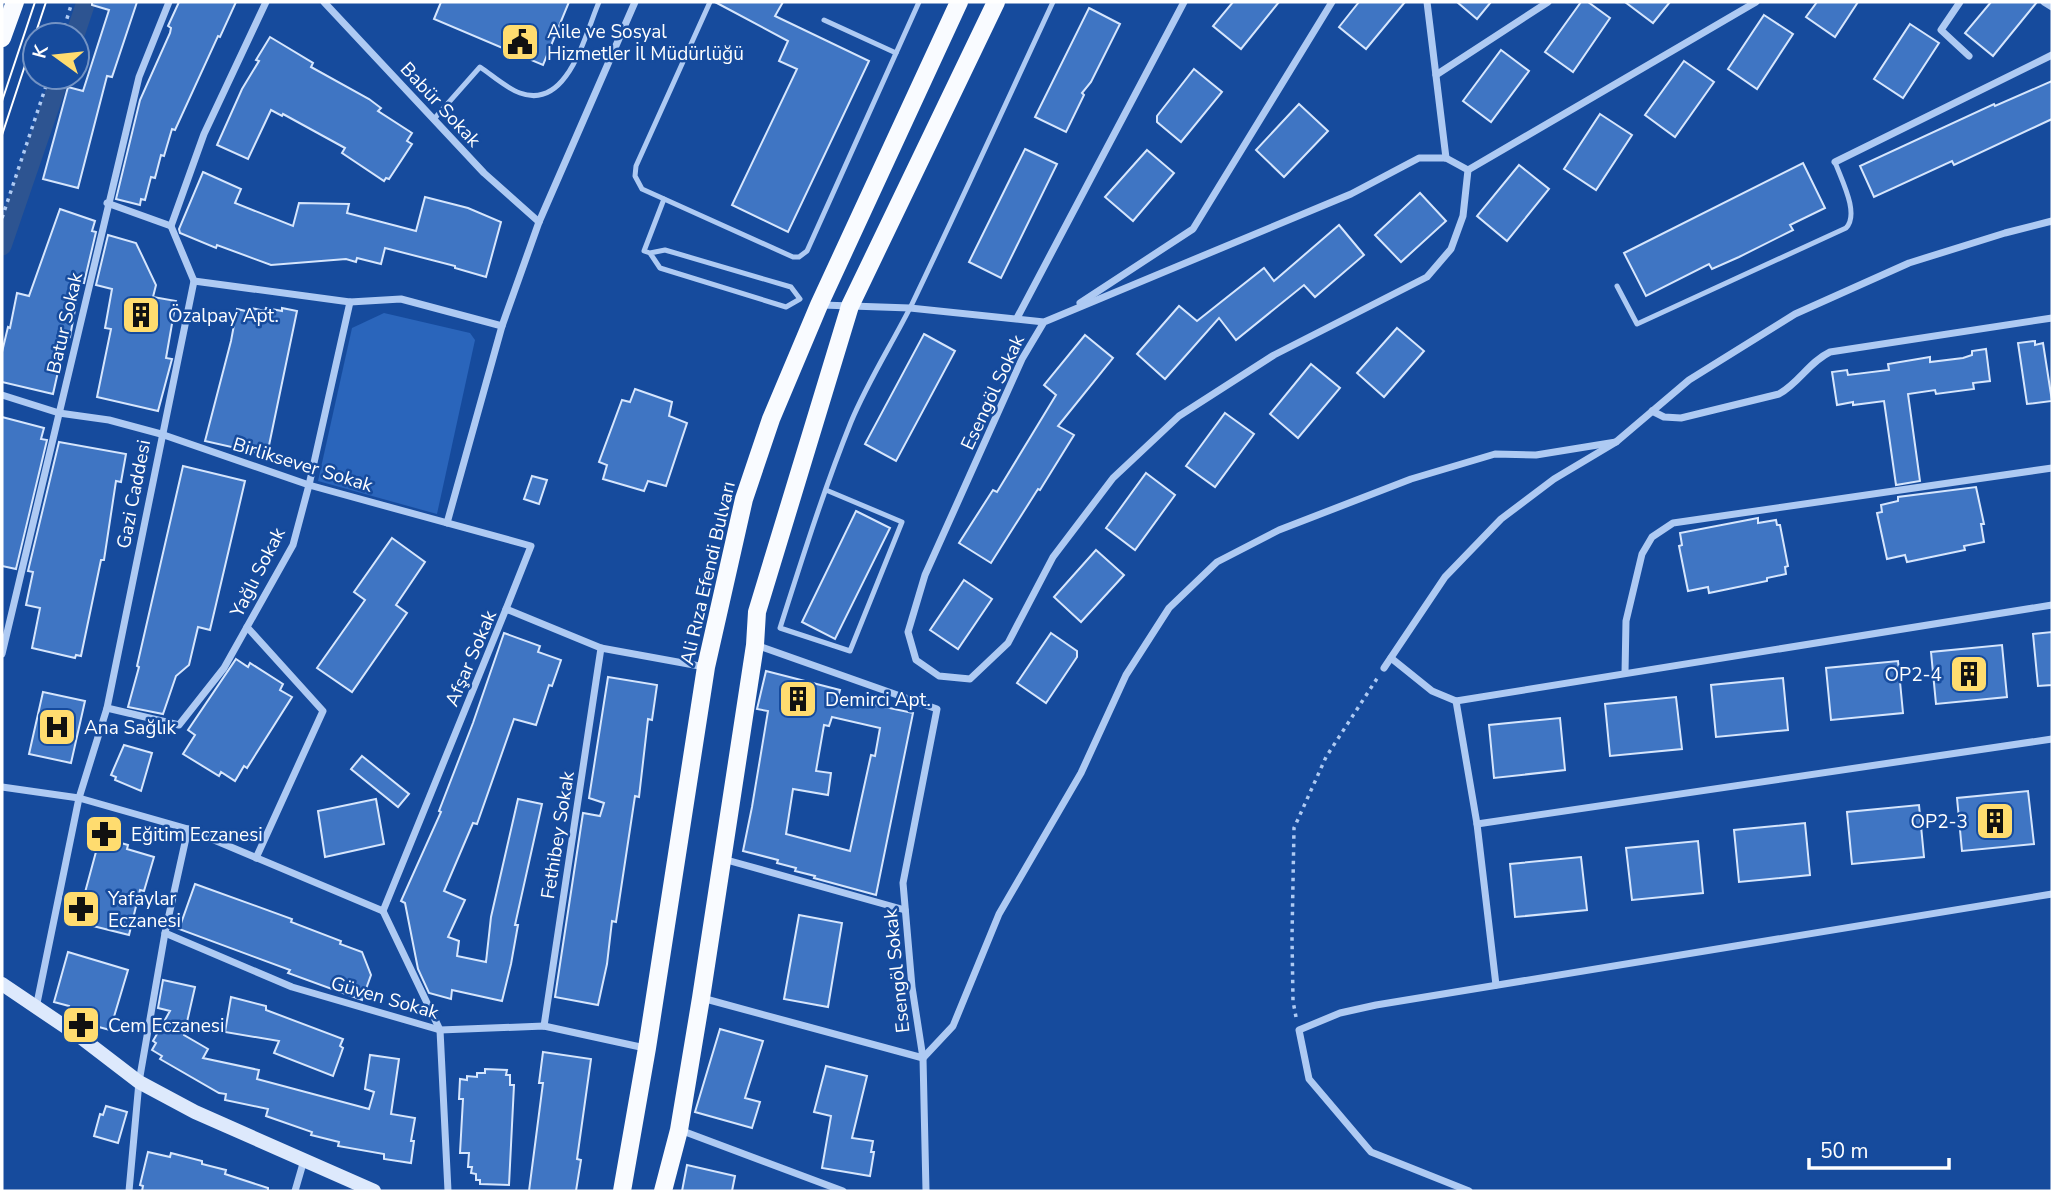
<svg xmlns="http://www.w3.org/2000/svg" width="2054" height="1193" font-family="'Nunito Sans',sans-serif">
	<rect width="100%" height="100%" fill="#164b9d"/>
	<polygon fill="#2a65bb" points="384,313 470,333 475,340 437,514 318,481 352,328"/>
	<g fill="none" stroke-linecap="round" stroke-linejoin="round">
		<g stroke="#2d5491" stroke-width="19">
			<polyline points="75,35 86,2"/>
			<polyline points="2,246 60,77"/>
		</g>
	</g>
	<g fill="#3f75c3" stroke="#d6e6fd" stroke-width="2" fill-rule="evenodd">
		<polygon points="92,2 137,2 112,77 107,76 78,188 43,179 68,87 83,91 109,10 92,5"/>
		<polygon points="179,2 236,2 220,37 218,36 175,130 172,129 164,156 161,155 155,178 151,177 145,200 141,199 140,205 116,199 140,100 170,33 171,28 168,26"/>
		<polygon points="441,2 569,2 543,65 434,19"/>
		<polygon points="715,2 783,2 775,16 869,61 788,232 732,205 797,69 779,61 788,41"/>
		<polygon points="1233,2 1279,2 1241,49 1213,26"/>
		<polygon points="1359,2 1405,2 1366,49 1339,27"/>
		<polygon points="1457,2 1491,2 1477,19"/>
		<polygon points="1581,2 1588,2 1610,18 1573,72 1545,52"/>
		<polygon points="1625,2 1670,2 1653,23"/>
		<polygon points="1817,2 1858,2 1835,37 1806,17"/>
		<polygon points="1991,2 2037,2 1993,56 1965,33"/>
		<polygon points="1089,8 1120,24 1091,82 1082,93 1084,95 1066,132 1035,117"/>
		<polygon points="1764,15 1793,34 1757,89 1728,69"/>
		<polygon points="1910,24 1939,43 1903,98 1874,79"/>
		<polygon points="270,37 313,63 311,67 369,99 381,108 378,111 412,133 407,141 412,144 389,179 386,178 384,181 342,153 345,148 283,114 282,116 271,110 248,159 217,145 242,89 259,61 256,60"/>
		<polygon points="1501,50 1529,71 1491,122 1463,101"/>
		<polygon points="1684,61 1714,82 1675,137 1645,115"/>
		<polygon points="1194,69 1222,92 1181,142 1157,122 1157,116"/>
		<polygon points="2052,81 2052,119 1954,165 1952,161 1874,197 1860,166 1994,104 1995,106"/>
		<polygon points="1299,104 1328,131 1284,177 1256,150"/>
		<polygon points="1600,114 1632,135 1596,190 1564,169"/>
		<polygon points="1025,149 1057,164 1001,278 969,262"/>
		<polygon points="1147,150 1174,173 1133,221 1105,197"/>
		<polygon points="1803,163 1825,208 1790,225 1793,230 1739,257 1712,269 1709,264 1646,296 1624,253"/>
		<polygon points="1519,165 1549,189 1507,241 1477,216"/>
		<polygon points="203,172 241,189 235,203 293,226 299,203 349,204 347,213 416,231 425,197 468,208 501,222 486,277 455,268 455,266 385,248 381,264 357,258 356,262 346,259 271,265 217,245 216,248 180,233 179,229"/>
		<polygon points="1420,193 1446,221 1401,262 1375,235"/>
		<polygon points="60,209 95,221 92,231 96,232 84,283 80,282 70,337 66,336 53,394 2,382 2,352 8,327 10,328 17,293 29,296"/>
		<polygon points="1339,225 1364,255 1315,297 1304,285 1236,340 1219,318 1165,379 1137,354 1179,306 1197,321 1264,268 1274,281"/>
		<polygon points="108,235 136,243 156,285 153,297 176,301 166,358 172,359 158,411 97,397 111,329 105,328 112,289 96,285"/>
		<polygon points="251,308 265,311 266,308 282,311 282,308 297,311 267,455 205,441 231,341 237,309 250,312"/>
		<polygon points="1397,328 1424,351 1384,397 1357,373"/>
		<polygon points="924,334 955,351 896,461 865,444"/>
		<polygon points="1085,335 1113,358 1058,426 1074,435 1040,490 1038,489 991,563 959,543 993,490 997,492 1056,395 1044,385"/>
		<polygon points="2035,341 2035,345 2043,343 2052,401 2027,404 2018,343"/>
		<polygon points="1986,349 1990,381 1973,383 1974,389 1936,394 1935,390 1908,394 1920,481 1896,485 1884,401 1853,405 1853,402 1837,405 1832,372 1847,370 1848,375 1889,370 1888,364 1930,357 1930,362 1963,358 1972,355 1972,351"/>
		<polygon points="1311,364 1340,388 1298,438 1270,414"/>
		<polygon points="635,389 672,402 669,416 687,423 666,486 648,481 644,491 603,479 607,465 599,462 622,400 630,402"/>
		<polygon points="1225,413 1254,434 1215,487 1186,466"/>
		<polygon points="2,417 44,428 41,439 47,440 16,569 2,566"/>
		<polygon points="59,442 126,454 121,482 116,481 104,560 101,560 81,656 76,655 75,658 32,648 40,608 26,605 33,572 28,571"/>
		<polygon points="183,466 245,481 210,630 198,627 189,665 176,676 163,714 128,707 139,667 137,666"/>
		<polygon points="1146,473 1175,495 1135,550 1106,528"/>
		<polygon points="532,476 547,480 539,504 524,499"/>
		<polygon points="1976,487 1984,524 1981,524 1984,542 1964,546 1965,550 1907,562 1905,555 1887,559 1877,513 1882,512 1881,505 1898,501 1898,497"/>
		<polygon points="856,511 890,528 835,639 802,622"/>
		<polygon points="1758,518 1758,523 1776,520 1777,525 1780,525 1788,566 1785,567 1786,574 1767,578 1767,581 1709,593 1708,587 1688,591 1679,546 1682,545 1680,533"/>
		<polygon points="392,538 425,562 396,605 407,613 352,692 317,668 365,600 354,592"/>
		<polygon points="1096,550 1124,575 1081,622 1054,597"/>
		<polygon points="964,580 992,599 958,649 930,630"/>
		<polygon points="2052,632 2052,685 2038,686 2033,634"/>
		<polygon points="504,633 540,646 538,652 561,660 552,686 549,685 536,725 514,719 477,824 473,823 444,891 465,900 448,937 459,941 457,956 486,962 491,917 518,799 542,804 515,925 518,925 511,964 502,1001 452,990 451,999 429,993 418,969 405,903 401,901 441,812 439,811 473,723"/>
		<polygon points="1051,633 1077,651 1077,657 1046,703 1017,683"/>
		<polygon points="2002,645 2007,697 1936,704 1931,652"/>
		<polygon points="236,659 248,667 250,663 283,684 280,690 292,697 247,768 244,766 235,781 221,772 219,776 183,754 195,735 188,730"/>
		<polygon points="1898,661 1903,713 1831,720 1826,668"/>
		<path d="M766,671L840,690L838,697L913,713L876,895L814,878L815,876L795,871L796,868L777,863L778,860L743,851L752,807L768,711L757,709ZM832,717L880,728L875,756L871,755L850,851L786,834L793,789L828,795L831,773L816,771L824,725L829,726Z"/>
		<polygon points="608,677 657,685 652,720 648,719 639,797 635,796 616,922 612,921 607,964 598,1005 555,997 583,813 600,816 604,803 589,798"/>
		<polygon points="1783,678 1788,730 1716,737 1711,685"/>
		<polygon points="43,692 85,701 71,763 29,754"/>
		<polygon points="1676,697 1682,749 1610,756 1605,704"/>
		<polygon points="1560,718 1565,770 1494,778 1489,725"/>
		<polygon points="124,745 152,753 141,791 115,780 116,777 111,775"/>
		<polygon points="362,756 409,794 398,807 351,769"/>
		<polygon points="2028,791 2034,844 1962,851 1957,798"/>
		<polygon points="376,799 384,844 325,857 318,811"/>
		<polygon points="1919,805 1924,857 1852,864 1847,812"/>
		<polygon points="1805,823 1810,875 1739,882 1734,830"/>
		<polygon points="100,837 128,845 127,849 154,857 144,891 140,890 129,935 77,922"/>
		<polygon points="1698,841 1703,893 1632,900 1626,848"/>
		<polygon points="1581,857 1587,910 1515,917 1510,864"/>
		<polygon points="195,884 292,919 291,922 341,941 340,944 362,952 371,975 362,1000 288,973 290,970 179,929"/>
		<polygon points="799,915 842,923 828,1007 784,999"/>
		<polygon points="68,952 128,970 110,1030 95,1026 96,1022 80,1018 81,1014 68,1010 69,1006 54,1002"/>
		<polygon points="163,980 195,987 184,1035 208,1049 203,1058 259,1070 257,1079 369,1109 374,1092 365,1089 370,1055 399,1059 391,1114 415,1118 411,1141 414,1141 411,1163 384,1159 384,1154 338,1146 339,1142 311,1135 312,1132 266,1116 268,1109 225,1100 226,1094 219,1093 160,1059 162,1056 152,1050 156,1043 153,1041 170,1011 158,1008"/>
		<polygon points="231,997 266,1006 266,1010 343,1039 340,1046 343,1048 333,1076 274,1053 279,1041 225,1032"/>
		<polygon points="720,1029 763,1041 745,1098 760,1102 752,1128 695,1112"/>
		<polygon points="543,1052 591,1059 577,1159 581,1160 576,1191 529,1191 543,1083 539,1083"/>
		<polygon points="826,1066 867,1076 852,1138 873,1141 871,1152 874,1152 870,1176 822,1168 831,1116 814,1112"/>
		<polygon points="485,1069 507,1070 506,1075 510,1075 510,1085 514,1085 509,1185 480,1184 480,1180 476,1180 476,1174 471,1173 472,1167 468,1167 469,1153 460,1153 463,1099 459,1099 460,1079 467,1080 467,1076 477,1077 477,1073 485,1073"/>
		<polygon points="106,1106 127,1112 118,1143 94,1136 100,1114 103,1115"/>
		<polygon points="148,1152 170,1157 171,1153 202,1161 202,1164 226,1170 225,1174 268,1188 268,1191 142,1191 143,1186 140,1185"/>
		<polygon points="687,1165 735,1176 732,1191 682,1191"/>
	</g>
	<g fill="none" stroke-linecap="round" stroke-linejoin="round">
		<g stroke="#aecaf3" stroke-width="3.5" stroke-dasharray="3.5 5" stroke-linecap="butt">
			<polyline points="62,35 72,2"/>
			<polyline points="2,218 49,77"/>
			<polyline points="1296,1017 1293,1001 1292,937 1294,828 1326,757 1378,677"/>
		</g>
		<g stroke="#aecaf3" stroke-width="5">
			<polyline points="710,2 636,166 635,176 642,189 793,257 799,257 807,251 919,2"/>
			<polyline points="824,20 896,53"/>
			<path d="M434,119L480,67C492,75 506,88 520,93C568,111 585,34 599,2"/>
			<polyline points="650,253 665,250 791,287 800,299 786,307 660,268 650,253 644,251 664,199"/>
			<path d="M1617,286L1637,324L1846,228C1860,214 1841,179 1835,162"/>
			<path d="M826,490L902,522L850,651L780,628C802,559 824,489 851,422C868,381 892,344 912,304C960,204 1006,103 1053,2"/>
		</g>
		<g stroke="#aecaf3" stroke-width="7">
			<polyline points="324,2 484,173 539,222"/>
			<polyline points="1427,2 1446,158"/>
			<polyline points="1960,2 1941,30 1969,56"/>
			<polyline points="2044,2 2052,7"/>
			<polyline points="1436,75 1548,2"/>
			<polyline points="1835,162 2052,55"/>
			<polyline points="1468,170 1756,2"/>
			<polyline points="107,203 171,226"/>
			<polyline points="194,281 350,302 401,299 502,326 539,222 635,2"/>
			<polyline points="1080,303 1193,229 1332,2"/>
			<polyline points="822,305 910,308 1044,322 1022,359 925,575 908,632 916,660 939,676 970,679 1008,643 1053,557 1113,478 1179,416 1274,355 1427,277 1451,249 1463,216 1468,170 1446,158 1419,158 1351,194 1044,322"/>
			<polyline points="1017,318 1184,2"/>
			<polyline points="2,395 59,413 109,420 161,434 309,485 531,546 506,609"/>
			<path d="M1652,411L1664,417L1681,418L1779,394C1799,383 1809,362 1830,352L2052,318"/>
			<polyline points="447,523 502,326"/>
			<polyline points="247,627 323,711 256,858"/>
			<polyline points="756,645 937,709 903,883 912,987 923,1058 926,1191"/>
			<polyline points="2,654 139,77 169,2"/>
			<polyline points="1391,658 1432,691 1456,701"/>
			<polyline points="1384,668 1445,577 1501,519 1554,479 1616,442 1689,380 1795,314 1909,263 2005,233 2052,221"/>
			<polyline points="1625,673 1626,621 1642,554 1652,537 1673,523 2052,468"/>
			<polyline points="107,708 179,725 224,668 293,545 309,485 350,302"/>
			<polyline points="2,787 79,798 188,829 383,911"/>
			<polyline points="1477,824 1456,701 2052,605"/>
			<polyline points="723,859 905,910"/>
			<polyline points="383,911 506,609 601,648 705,667"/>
			<polyline points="383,911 440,1030 448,1191"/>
			<polyline points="165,933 292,987 440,1030 544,1026 645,1048"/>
			<polyline points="1496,985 1477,824 2052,739"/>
			<polyline points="702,998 923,1058 953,1026 999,914 1081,773 1126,675 1169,608 1217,562 1279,530 1411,479 1495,454 1536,455 1616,442"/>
			<polyline points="36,1008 79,798 107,708 194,281 171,226 204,134 266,2"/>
			<polyline points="544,1026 601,648"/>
			<polyline points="680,1130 843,1191"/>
			<polyline points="129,1191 139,1082 165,933 188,829"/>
			<polyline points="295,1191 304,1160"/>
			<polyline points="1469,1191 1371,1152 1309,1079 1299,1030 1340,1013 1376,1005 2052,894"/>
		</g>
		<polyline stroke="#dde9fc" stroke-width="14" points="2,984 79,1036 139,1082 195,1112 374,1191"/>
		<g stroke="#f9fbff" stroke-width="18">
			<polyline points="2,38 15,2"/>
			<polyline points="622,1191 647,1048 706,667 744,499 771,419 819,305 959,2"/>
			<polyline points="663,1191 679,1130 701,998 755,645 757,612 850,306 996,2"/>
		</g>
		<g stroke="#fff" stroke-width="2">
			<polyline points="35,35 46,2"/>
			<polyline points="2,101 35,2"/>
			<polyline points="2,135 35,35"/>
		</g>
	</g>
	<defs>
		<symbol id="civic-square" viewBox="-11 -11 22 22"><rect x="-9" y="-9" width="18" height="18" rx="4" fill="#ffdc6f" stroke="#164b9d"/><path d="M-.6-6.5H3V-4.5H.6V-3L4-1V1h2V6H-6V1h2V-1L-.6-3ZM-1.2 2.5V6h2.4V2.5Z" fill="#111"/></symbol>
		<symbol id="building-square" viewBox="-11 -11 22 22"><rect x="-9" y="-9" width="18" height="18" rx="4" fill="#ffdc6f" stroke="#164b9d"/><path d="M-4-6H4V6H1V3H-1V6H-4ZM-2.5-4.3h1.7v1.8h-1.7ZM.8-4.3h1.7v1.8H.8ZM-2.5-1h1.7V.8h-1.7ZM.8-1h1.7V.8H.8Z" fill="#111"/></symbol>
		<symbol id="hospital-square" viewBox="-11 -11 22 22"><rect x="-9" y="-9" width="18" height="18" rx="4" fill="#ffdc6f" stroke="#164b9d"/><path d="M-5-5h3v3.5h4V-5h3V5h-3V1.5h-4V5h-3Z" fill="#111"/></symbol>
		<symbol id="pharmacy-square" viewBox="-11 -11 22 22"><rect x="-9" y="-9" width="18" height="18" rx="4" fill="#ffdc6f" stroke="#164b9d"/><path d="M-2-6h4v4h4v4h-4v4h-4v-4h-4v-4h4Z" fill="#111"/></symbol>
	</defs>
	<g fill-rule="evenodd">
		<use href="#civic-square" x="498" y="20" width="44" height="44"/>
		<use href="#building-square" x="119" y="293" width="44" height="44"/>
		<use href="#building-square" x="1947" y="652" width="44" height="44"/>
		<use href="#building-square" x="776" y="677" width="44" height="44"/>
		<use href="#hospital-square" x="35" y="705" width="44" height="44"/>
		<use href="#building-square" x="1973" y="799" width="44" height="44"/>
		<use href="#pharmacy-square" x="82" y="812" width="44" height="44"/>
		<use href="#pharmacy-square" x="59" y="887" width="44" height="44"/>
		<use href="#pharmacy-square" x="59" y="1003" width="44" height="44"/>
	</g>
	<g text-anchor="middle" stroke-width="5" stroke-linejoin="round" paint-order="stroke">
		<g font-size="19" fill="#fff" stroke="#164b9d" text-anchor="start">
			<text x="547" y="38">Aile ve Sosyal<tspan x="547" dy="22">Hizmetler İl Müdürlüğü</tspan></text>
			<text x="168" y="322">Özalpay Apt.</text>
			<text x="1942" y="681" text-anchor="end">OP2-4</text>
			<text x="825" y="706">Demirci Apt.</text>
			<text x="84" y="734">Ana Sağlık</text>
			<text x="1968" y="828" text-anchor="end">OP2-3</text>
			<text x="131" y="841">Eğitim Eczanesi</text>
			<text x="108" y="905">Yafaylar<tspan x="108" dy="22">Eczanesi</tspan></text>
			<text x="108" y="1032">Cem Eczanesi</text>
		</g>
		<g font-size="19" fill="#fff" stroke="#164b9d">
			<text transform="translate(441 104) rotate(47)" y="7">Babür Sokak</text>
			<text transform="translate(64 323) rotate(-77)" y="7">Batur Sokak</text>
			<text transform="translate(992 392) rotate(-65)" y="7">Esengöl Sokak</text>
			<text transform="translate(303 464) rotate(17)" y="7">Birliksever Sokak</text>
			<text transform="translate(133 494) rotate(-79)" y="7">Gazi Caddesi</text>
			<text transform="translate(257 572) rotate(-63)" y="7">Yağlı Sokak</text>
			<text transform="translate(707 573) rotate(-77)" y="7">Ali Rıza Efendi Bulvarı</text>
			<text transform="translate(470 658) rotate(-67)" y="7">Afşar Sokak</text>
			<text transform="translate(557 835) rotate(-81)" y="7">Fethibey Sokak</text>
			<text transform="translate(896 971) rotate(-96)" y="7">Esengöl Sokak</text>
			<text transform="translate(385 997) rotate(16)" y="7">Güven Sokak</text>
		</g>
	</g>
	<rect width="2054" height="1193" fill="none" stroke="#ffffff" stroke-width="7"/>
	<g transform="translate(56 56) rotate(285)"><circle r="33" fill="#164b9d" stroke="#7393c4" stroke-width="2"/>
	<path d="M0-5L12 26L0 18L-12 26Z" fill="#ffdc6f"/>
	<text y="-10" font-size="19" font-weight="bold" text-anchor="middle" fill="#ffffff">K</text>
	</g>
	<path d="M1809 1158v10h140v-10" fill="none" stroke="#ffffff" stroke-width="3.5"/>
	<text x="1820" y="1158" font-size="21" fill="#ffffff" stroke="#164b9d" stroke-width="5" paint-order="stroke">50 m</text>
</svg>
